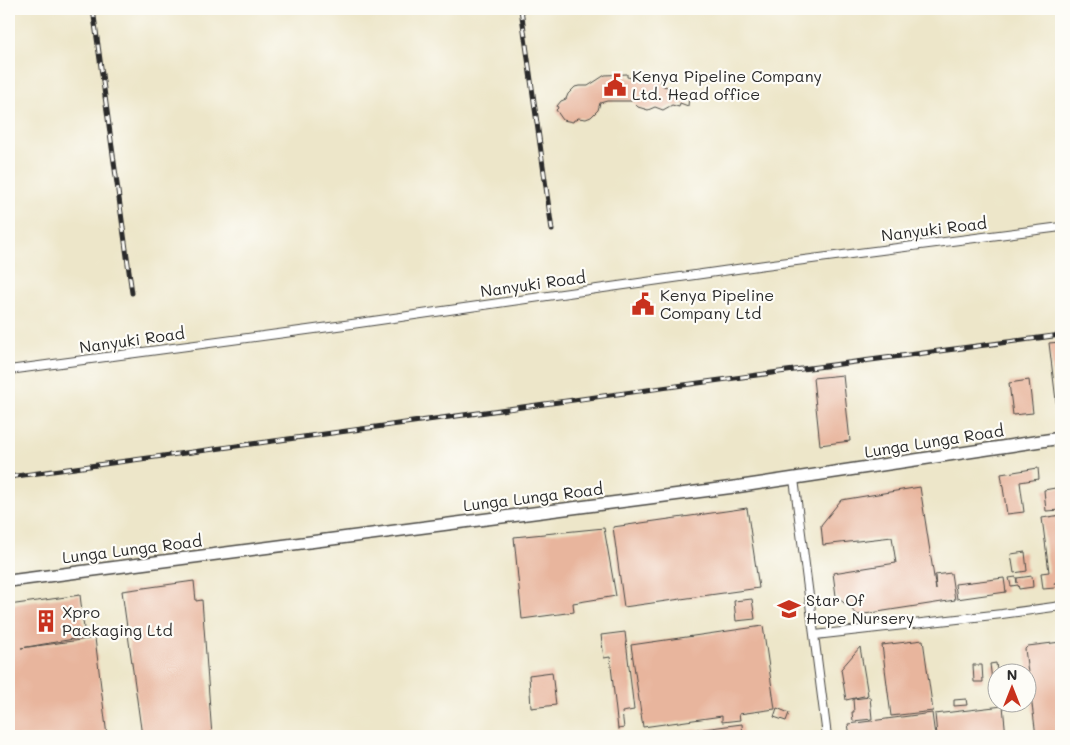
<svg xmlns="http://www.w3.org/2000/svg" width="1070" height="745" font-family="Mali,sans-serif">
	<rect width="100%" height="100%" fill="#fdfcf7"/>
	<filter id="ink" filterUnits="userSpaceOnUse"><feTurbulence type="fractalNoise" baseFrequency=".02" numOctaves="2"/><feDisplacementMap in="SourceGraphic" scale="10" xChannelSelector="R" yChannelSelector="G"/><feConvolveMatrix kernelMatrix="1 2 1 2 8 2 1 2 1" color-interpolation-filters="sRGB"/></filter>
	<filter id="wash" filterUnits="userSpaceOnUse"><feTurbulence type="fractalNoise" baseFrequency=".0096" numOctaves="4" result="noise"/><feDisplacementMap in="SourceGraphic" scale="20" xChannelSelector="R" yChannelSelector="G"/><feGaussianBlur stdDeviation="1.12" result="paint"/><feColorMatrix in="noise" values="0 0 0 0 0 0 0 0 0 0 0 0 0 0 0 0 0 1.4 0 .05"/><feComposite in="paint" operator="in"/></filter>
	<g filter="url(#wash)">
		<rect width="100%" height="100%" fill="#ede6c9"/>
		<g id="blocks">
			<g fill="#e8b59d">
				<polygon points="627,74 627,77 637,79 646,76 656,78 660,81 663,86 668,87 675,90 674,93 689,97 688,106 680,103 679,107 672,105 663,110 655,107 648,110 638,107 632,101 607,101 600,103 598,110 591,117 586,119 578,118 576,120 574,120 573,122 563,120 556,110 558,108 557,106 561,101 566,99 568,94 575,87 579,86 588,86 605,75"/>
				<polygon points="1061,342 1061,408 1057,409 1049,343"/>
				<polygon points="843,375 850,441 820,445 813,378"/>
				<polygon points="1029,380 1033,413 1013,415 1009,383"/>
				<polygon points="1038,468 1039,479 1020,482 1024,512 1007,514 1001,474"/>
				<polygon points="920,487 936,590 935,575 951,573 955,600 858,615 836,596 833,573 896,563 892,537 823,545 821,525 841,500"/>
				<polygon points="1061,487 1061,510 1046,511 1044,490"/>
				<polygon points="747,508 759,588 624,607 613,527"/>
				<polygon points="1061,515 1061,582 1054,583 1055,588 1043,589 1041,573 1049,572 1042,518"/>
				<polygon points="604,528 616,596 573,603 574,612 522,619 514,537"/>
				<polygon points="1025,552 1027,571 1014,573 1011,554"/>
				<polygon points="1032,576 1033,587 1019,589 1018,585 1011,586 1009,578 1016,577 1017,583 1017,578"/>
				<polygon points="1004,578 1006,592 957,599 955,584"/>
				<polygon points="194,581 196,601 202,600 212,736 142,736 122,591"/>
				<polygon points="80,595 85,637 21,648 95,638 107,736 9,736 9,605"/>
				<polygon points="752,599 755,619 736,621 734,601"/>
				<polygon points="763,626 775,709 739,714 740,720 722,722 722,716 643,727 631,645"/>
				<polygon points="625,632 634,710 622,712 624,728 618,729 610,657 604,658 601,635"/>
				<polygon points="923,640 933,711 891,716 882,645"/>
				<polygon points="1061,642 1061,736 1036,736 1025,649 1028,646"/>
				<polygon points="860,647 868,695 846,700 841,669"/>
				<polygon points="996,663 998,679 992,680 990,664"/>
				<polygon points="973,665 982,665 983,682 974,682"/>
				<polygon points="552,672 556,705 531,708 529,675"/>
				<polygon points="870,697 872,719 853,721 852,712 854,712 853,699"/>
				<polygon points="966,699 967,705 954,706 954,700"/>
				<polygon points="1003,706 1006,736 937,736 935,714"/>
				<polygon points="777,708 789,713 786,721 774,717"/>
				<polygon points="932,713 935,736 850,736 848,724"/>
				<polygon points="742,724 743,736 704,736 703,729"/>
				<polygon points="699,729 700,736 675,736 674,732"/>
			</g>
		</g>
	</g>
	<g filter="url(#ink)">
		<use href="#blocks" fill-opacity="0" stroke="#484743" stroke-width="1"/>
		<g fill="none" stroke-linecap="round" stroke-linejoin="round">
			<defs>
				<g id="minor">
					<polyline points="9,370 352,324 765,265 1061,227"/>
					<polyline points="794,479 827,736"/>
					<polyline points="815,635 1002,614 1061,606"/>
				</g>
				<polyline id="secondary" points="9,581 742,486 1061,438"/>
			</defs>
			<use href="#minor" stroke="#484743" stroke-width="10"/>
			<use href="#secondary" stroke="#484743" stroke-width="14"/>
			<use href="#minor" stroke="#fff" stroke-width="8"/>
			<use href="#secondary" stroke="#fff" stroke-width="11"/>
			<defs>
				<g id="rail">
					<polyline points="93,9 132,293"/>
					<polyline points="521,9 552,230"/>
					<polyline points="9,477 779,372 1061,335"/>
				</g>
			</defs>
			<use href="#rail" stroke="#2b2b2b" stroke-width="5"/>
			<use href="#rail" stroke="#fdfcf7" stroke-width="3" stroke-dasharray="9" stroke-linecap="butt"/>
		</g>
	</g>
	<defs>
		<symbol id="civic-bare" viewBox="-9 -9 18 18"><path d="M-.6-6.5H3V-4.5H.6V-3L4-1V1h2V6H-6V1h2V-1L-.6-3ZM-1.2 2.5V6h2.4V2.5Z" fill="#c8321e" stroke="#fdfcf7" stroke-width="2.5" paint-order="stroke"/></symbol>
		<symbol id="school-bare" viewBox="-9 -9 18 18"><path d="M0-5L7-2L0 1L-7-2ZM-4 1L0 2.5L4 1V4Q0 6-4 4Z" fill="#c8321e" stroke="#fdfcf7" stroke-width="2.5" paint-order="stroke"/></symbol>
		<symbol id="building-bare" viewBox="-9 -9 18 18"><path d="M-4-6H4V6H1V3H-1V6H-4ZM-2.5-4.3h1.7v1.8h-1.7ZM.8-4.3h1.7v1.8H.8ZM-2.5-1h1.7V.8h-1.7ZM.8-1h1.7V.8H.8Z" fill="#c8321e" stroke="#fdfcf7" stroke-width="2.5" paint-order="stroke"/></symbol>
	</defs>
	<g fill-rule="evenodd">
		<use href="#civic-bare" x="599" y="69" width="32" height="32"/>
		<use href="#civic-bare" x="627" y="288" width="32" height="32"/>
		<use href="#school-bare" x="773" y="593" width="32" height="32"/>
		<use href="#building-bare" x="30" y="605" width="32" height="32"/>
	</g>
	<g text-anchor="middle" stroke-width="4.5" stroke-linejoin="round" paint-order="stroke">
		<g font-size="16" fill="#2b2b2b" stroke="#fdfcf7" text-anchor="start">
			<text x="632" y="82">Kenya Pipeline Company<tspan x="632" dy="18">Ltd. Head office</tspan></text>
			<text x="660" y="301">Kenya Pipeline<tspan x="660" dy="18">Company Ltd</tspan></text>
			<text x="806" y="606">Star Of<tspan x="806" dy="18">Hope Nursery</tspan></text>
			<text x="62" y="618">Xpro<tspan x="62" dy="18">Packaging Ltd</tspan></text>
		</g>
		<g font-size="16" fill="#2b2b2b" stroke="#fdfcf7">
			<text transform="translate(934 229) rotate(-7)" y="6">Nanyuki Road</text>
			<text transform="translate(533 284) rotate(-8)" y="6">Nanyuki Road</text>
			<text transform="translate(132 340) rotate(-8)" y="6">Nanyuki Road</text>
			<text transform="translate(934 441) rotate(-9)" y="6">Lunga Lunga Road</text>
			<text transform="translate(533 497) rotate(-7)" y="6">Lunga Lunga Road</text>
			<text transform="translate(132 549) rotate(-7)" y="6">Lunga Lunga Road</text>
		</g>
	</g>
	<rect width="1070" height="745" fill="none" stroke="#fdfcf7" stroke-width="30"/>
	<g transform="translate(1012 688)"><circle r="24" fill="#fdfcf7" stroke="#a9a8a5"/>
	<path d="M0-4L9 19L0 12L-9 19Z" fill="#c8321e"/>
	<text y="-8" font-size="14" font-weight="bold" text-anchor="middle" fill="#2b2b2b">N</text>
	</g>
</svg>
